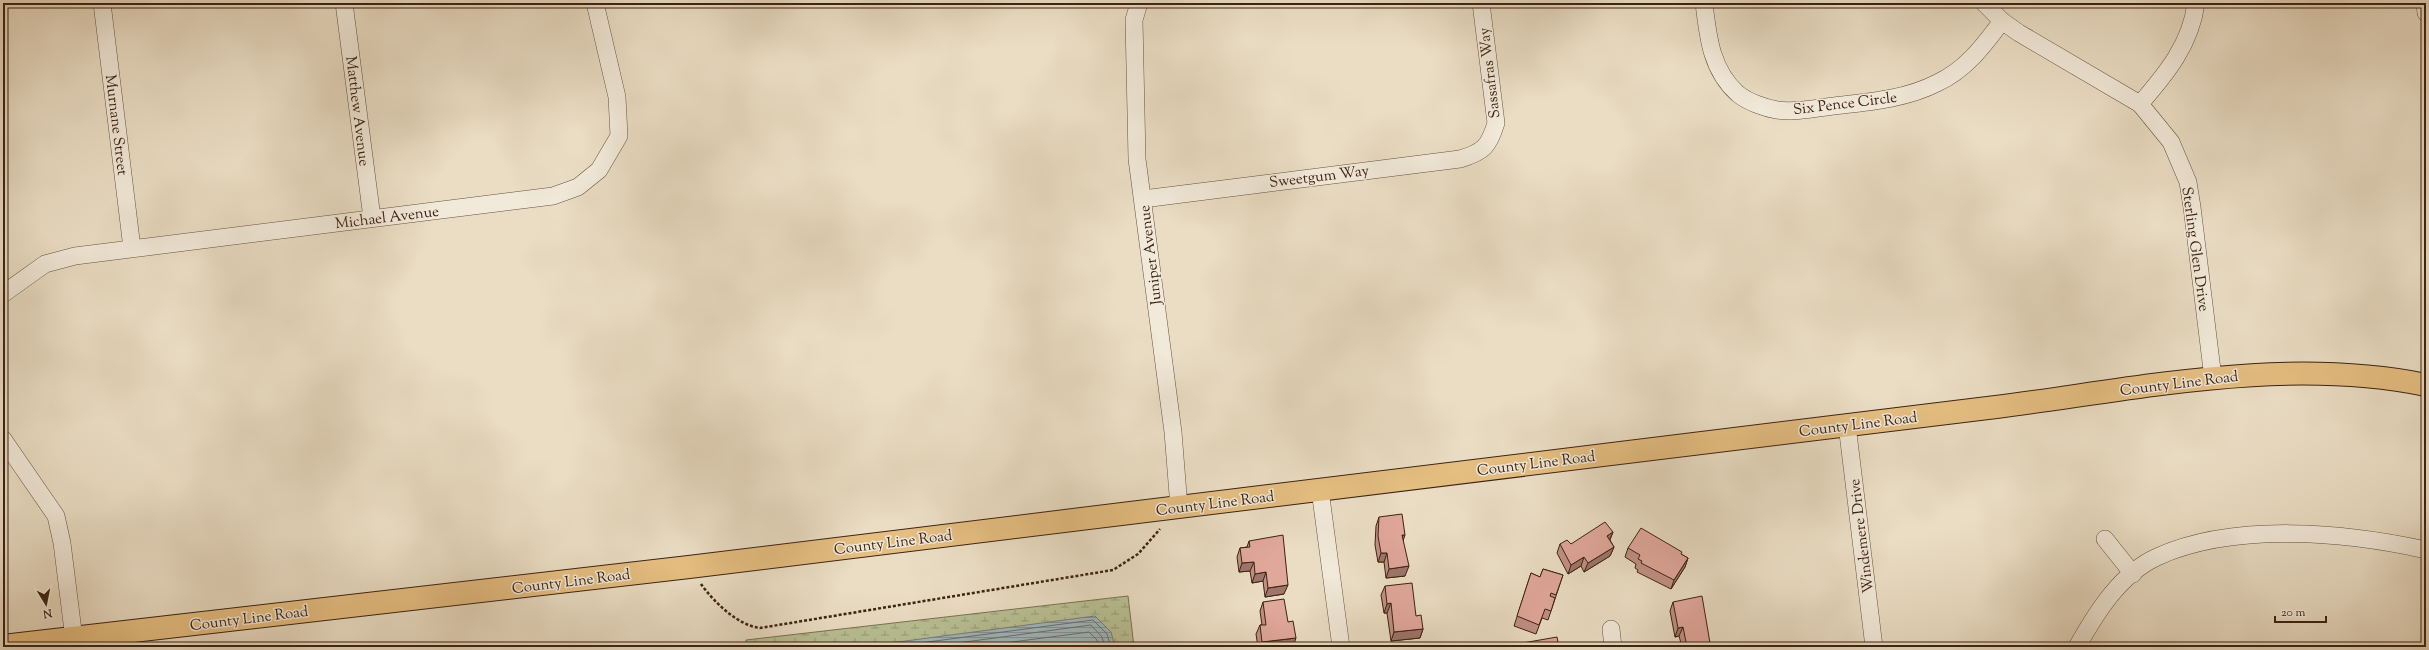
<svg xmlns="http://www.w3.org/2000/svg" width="2429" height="650" font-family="'Sorts Mill Goudy',serif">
	<defs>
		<pattern id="wetland-marsh" width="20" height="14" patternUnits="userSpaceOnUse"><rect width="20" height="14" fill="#b8c094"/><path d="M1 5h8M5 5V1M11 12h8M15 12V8" fill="none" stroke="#979c77"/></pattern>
		<pattern id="water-rules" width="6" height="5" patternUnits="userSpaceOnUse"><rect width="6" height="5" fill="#9fb8c0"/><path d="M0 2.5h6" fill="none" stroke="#83959b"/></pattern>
	</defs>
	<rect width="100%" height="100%" fill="#eaddc4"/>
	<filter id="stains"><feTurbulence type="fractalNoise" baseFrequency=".005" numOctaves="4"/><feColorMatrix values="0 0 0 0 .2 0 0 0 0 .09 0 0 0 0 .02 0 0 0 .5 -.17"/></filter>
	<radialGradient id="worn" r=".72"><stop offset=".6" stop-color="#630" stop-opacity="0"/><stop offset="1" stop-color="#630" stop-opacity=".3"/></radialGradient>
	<polygon fill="url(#wetland-marsh)" stroke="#7a7152" points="1128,596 1134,647 746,647 746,640"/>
	<polygon fill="url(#water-rules)" stroke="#777c7a" points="1095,616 1111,632 1115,647 860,647"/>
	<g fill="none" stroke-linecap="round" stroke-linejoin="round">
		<g stroke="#6e6d68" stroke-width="1">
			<polyline points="890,647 1093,620 1107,634 1111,647"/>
			<polyline points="928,647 1091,625 1102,637 1105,647"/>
			<polyline points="974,647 1089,632 1097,640 1099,647"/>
		</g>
		<defs>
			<g id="minor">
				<polyline points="102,3 132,248"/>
				<polyline points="344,3 372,218"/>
				<polyline points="1139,3 1134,20 1137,159 1173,432 1179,507"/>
				<path d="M1704,3C1708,37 1711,70 1738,94C1748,102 1765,108 1777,110C1796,113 1816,108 1834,106C1869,102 1906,99 1937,83C1966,70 1984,45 2002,21"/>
				<polyline points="1984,3 2002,21 2019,33 2140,104 2171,142 2188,182 2192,207 2213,378"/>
				<polyline points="2425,3 2426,13"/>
				<path d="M2140,104C2166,74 2191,44 2196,3"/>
				<path d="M1143,199L1460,159C1484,152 1489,146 1496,123L1481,3"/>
				<polyline points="3,294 45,264 75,256 553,196 578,187 599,170 619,136 617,97 595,3"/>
				<polyline points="1847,425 1874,647"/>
				<polyline points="3,439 56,516 62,543 75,647"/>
				<polyline points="1320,490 1341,647"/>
				<polyline points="2105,539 2133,574"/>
				<polyline points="1611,629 1613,647"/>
				<path d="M2077,647C2096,613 2120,574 2157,557C2234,522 2345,532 2426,550"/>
			</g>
			<path id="major" d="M3,646L689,567L1996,407C2138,389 2283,356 2426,385"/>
		</defs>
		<use href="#minor" stroke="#68513e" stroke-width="18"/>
		<use href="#major" stroke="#3c2211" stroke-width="24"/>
		<path stroke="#3c2211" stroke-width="2.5" stroke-dasharray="3 2" stroke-linecap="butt" d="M701,584C714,602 737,625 760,628L1113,570L1138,554L1160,529"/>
		<use href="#minor" stroke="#f1e9d9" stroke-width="17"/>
		<use href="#major" stroke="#e5be82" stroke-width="22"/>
	</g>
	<g fill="#c19085" stroke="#3c2211">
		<polygon points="1379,517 1403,540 1405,576 1386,578 1384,562 1378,562 1375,545 1376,526"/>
		<polygon points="1613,532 1610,540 1614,547 1610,556 1584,572 1581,566 1568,574 1557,553 1560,544 1571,544"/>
		<polygon points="1249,541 1284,594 1265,597 1263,581 1252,583 1250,571 1239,572 1237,557 1240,548 1247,547"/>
		<polygon points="1628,548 1681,554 1688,558 1685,567 1671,589 1637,572 1638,570 1635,568 1636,564 1625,557"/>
		<polygon points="1543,569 1563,575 1548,620 1542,618 1536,634 1514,626 1531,573 1540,577"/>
		<polygon points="1385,586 1416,616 1423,629 1420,638 1391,641 1387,613 1384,613 1381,595"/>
		<polygon points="1263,602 1288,622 1293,647 1258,647 1256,634 1260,625 1262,625 1260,611"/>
		<polygon points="1673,602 1710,643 1709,647 1682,647 1679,636 1675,637 1670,611"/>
	</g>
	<g fill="#9d756c" stroke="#3c2211">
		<polygon points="1613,532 1609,541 1607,536"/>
		<polygon points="1402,535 1405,535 1402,544"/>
		<polygon points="1614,547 1610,556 1584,572 1588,563"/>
		<polygon points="1381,553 1387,553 1384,562 1378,562"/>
		<polygon points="1584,557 1581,566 1568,574 1571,565"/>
		<polygon points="1688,558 1685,567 1671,589 1674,580"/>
		<polygon points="1254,562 1250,571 1239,572 1242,563"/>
		<polygon points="1409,566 1405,576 1386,578 1389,569"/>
		<polygon points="1266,572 1263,581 1252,583 1255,574"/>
		<polygon points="1288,585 1284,594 1265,597 1268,588"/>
		<polygon points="1391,603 1387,613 1384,613 1387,604"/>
		<polygon points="1683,627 1679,636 1675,637 1678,628"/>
		<polygon points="1423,629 1420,638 1391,641 1394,632"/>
		<polygon points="1296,638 1293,647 1260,647 1262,642"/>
		<polygon points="1710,643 1709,647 1690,647"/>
	</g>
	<g fill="#e0a79b" stroke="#3c2211">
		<polygon points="1402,514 1405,535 1402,535 1409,566 1389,569 1387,553 1381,553 1378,536 1379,517"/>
		<polygon points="1605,522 1613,532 1607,536 1614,547 1588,563 1584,557 1571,565 1560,544 1567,540 1571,544"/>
		<polygon points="1641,528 1682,552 1681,554 1688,558 1674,580 1641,563 1642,561 1638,559 1640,555 1628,548"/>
		<polygon points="1283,535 1288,585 1268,588 1266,572 1255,574 1254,562 1242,563 1240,548 1250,547 1249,541"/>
		<polygon points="1543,569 1563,575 1556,595 1551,593 1550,596 1555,598 1551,611 1545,609 1539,625 1517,616 1531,573 1540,577"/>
		<polygon points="1412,583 1416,616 1421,615 1423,629 1394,632 1391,603 1387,604 1385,586"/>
		<polygon points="1702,596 1710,643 1687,647 1683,627 1678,628 1673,602"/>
		<polygon points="1284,599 1288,622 1293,621 1296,638 1262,642 1260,625 1266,625 1263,602"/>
		<polygon points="1557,637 1559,647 1518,647 1517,644"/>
		<polygon points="1420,646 1420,647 1409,647"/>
	</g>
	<g text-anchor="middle" stroke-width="3" stroke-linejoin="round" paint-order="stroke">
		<g font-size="15" fill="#3c2211" stroke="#f1e9d9">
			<text transform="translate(1489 73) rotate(-97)" y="5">Sassafras Way</text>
			<text transform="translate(1845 103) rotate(-7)" y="5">Six Pence Circle</text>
			<text transform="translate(358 111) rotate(83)" y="5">Matthew Avenue</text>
			<text transform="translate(117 125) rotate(83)" y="5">Murnane Street</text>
			<text transform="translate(1319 176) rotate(-7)" y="5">Sweetgum Way</text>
			<text transform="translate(387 217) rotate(-7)" y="5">Michael Avenue</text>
			<text transform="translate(2196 249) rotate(82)" y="5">Sterling Glen Drive</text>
			<text transform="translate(1150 255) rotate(-97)" y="5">Juniper Avenue</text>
			<text transform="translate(2179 383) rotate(-7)" y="5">County Line Road</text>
			<text transform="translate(1858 424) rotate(-7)" y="5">County Line Road</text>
			<text transform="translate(1536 463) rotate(-7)" y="5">County Line Road</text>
			<text transform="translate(1215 503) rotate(-7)" y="5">County Line Road</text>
			<text transform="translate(1861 536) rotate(-97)" y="5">Windemere Drive</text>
			<text transform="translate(893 542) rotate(-7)" y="5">County Line Road</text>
			<text transform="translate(571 581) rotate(-7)" y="5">County Line Road</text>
			<text transform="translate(249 618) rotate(-7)" y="5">County Line Road</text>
		</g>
	</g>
	<rect width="2429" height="650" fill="none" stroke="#eaddc4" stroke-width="16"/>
	<rect x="4" y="4" width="2421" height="642" fill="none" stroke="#3c2211" stroke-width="2"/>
	<rect x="8" y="8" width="2413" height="634" fill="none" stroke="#3c2211"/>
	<g transform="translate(46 604) rotate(170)" stroke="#f1e9d9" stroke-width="3" paint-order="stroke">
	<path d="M0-3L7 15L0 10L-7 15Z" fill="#3c2211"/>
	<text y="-6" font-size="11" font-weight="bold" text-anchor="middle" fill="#3c2211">N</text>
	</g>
	<path d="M2275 616v6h51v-6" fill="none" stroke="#3c2211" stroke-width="2"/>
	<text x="2281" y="616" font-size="12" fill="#3c2211" stroke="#f1e9d9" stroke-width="3" paint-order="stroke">20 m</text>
	<rect width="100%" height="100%" filter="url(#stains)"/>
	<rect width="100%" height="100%" fill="url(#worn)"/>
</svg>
